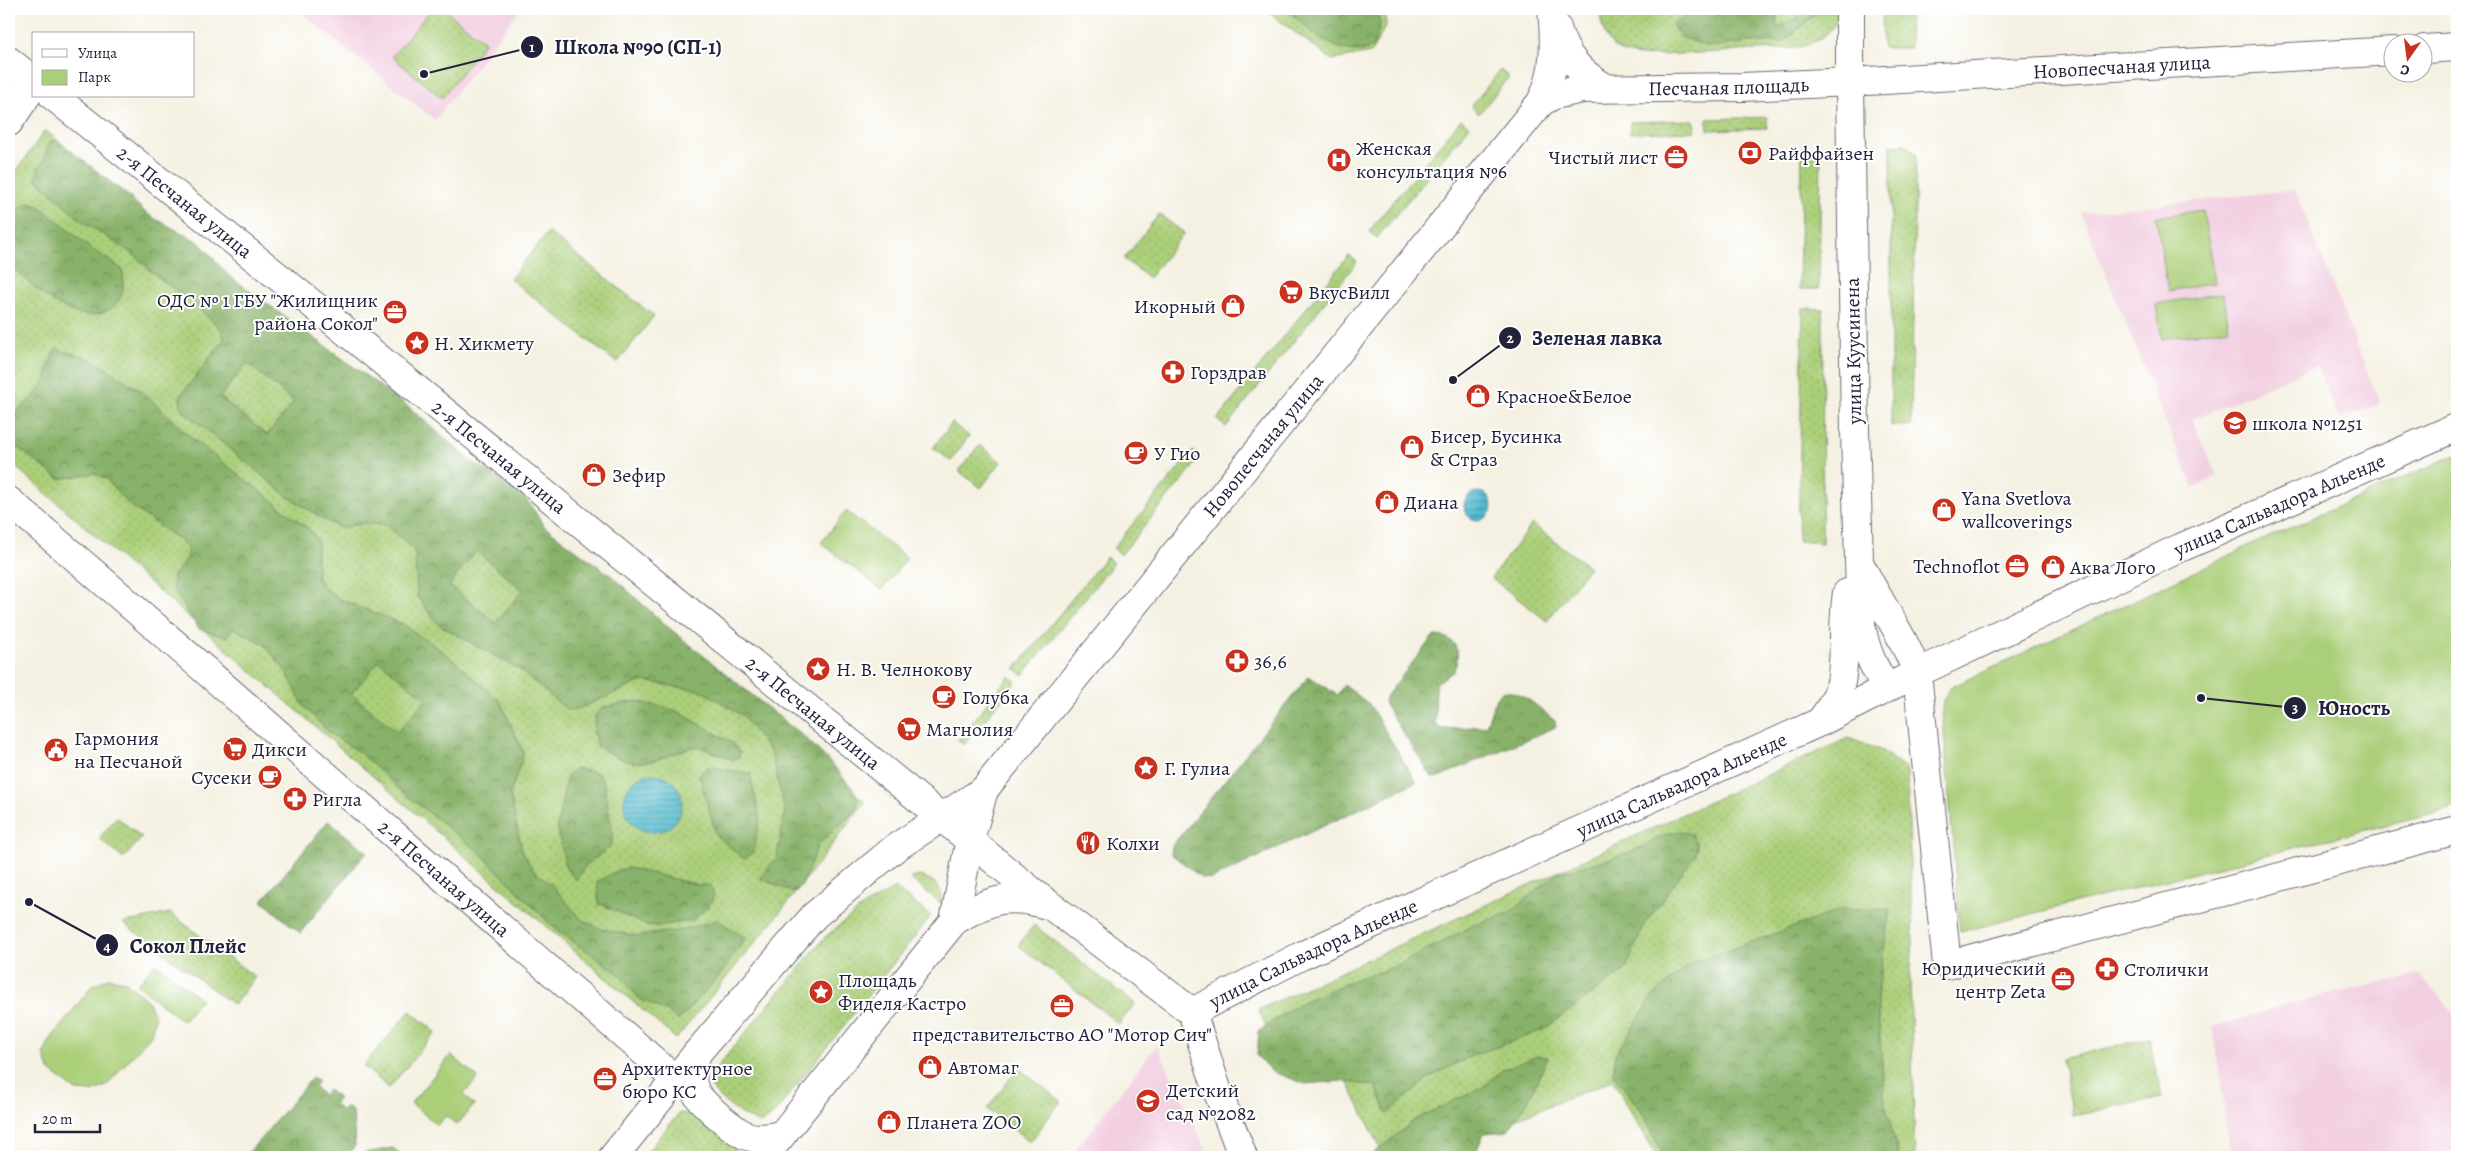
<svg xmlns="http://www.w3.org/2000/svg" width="2466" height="1166" font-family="Alegreya,serif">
	<defs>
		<pattern id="green-dots" width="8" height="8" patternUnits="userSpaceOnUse" patternTransform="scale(1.25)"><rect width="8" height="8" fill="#abcf79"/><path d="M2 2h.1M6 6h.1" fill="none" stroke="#93b16a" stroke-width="1.8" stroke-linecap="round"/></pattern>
		<pattern id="forest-crowns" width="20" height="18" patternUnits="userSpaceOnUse" patternTransform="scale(1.25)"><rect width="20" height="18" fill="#88b269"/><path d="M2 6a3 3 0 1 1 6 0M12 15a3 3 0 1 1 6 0" fill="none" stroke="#6f9058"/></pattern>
		<pattern id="water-rules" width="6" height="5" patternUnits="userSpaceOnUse" patternTransform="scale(1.25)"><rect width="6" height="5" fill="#53bccf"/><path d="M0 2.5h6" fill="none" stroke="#4498a9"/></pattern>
	</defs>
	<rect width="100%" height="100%" fill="#fff"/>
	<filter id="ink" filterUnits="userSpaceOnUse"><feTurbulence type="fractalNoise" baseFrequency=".02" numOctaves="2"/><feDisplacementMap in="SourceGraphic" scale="10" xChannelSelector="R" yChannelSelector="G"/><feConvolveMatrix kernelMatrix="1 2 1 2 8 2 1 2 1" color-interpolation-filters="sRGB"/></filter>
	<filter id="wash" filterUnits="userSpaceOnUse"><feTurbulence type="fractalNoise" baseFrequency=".0096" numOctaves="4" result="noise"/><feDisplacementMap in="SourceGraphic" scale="20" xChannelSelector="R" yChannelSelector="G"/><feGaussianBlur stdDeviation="1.12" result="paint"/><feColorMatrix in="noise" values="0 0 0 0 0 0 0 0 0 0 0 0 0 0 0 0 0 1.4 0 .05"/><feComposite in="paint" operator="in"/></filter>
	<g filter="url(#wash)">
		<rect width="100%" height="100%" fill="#f4f1e2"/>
		<g fill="#f2cfe1">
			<polygon points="296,9 520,9 435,120"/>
			<polygon points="2295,190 2380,404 2339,419 2316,366 2192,420 2217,476 2193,488 2081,213"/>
			<polygon points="2421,974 2457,1018 2457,1157 2233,1157 2223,1112 2225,1108 2212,1027 2311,998"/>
			<polygon points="1157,1045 1209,1157 1070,1157"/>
		</g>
		<g fill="url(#green-dots)" stroke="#66785a">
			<polygon points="431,9 444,9 485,42 442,98 392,57"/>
			<polygon points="1264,9 1385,9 1386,25 1371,53 1332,60"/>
			<path d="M1599,9H1840C1836,33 1817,43 1796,48L1640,56C1608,52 1604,38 1599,9Z"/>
			<polygon points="1882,9 1909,9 1910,48 1883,48"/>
			<polygon points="1500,70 1509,77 1479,114 1471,107"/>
			<polygon points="1767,117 1767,128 1708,130 1707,119"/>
			<polygon points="1461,119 1470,126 1377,238 1369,231"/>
			<polygon points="1694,120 1695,131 1630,133 1630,122"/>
			<polygon points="45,130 865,802 782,910 676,1039 9,461 9,182"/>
			<polygon points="1905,144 1916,154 1911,426 1891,426 1891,145"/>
			<polygon points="1802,149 1821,149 1819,289 1799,289"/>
			<polygon points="1159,214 1184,233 1149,278 1124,259"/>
			<polygon points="548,232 654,316 617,363 510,279"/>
			<polygon points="1349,255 1357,262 1226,427 1217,420"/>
			<polygon points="1803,308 1823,309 1822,543 1798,541"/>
			<polygon points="952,423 969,436 951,461 933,448"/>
			<polygon points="980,445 1001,462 981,488 959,471"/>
			<polygon points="1193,451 1201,457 1121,555 1113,548"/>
			<polygon points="1532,524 1589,567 1547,621 1491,578"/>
			<polygon points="1106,557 1114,563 1023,675 1015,669"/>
			<polygon points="1009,676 1016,682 964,745 958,740"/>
			<polygon points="1848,738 1882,751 1907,770 1913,942 1910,979 1915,1157 1657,1157 1613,1080 1421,1157 1385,1157 1340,1067 1289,1070 1258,1010"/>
			<polygon points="117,817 142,838 123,859 99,838"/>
			<path d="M920,876C934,880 945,887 940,903L910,878Z"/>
			<path d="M895,888L931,916L773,1115L762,1123C749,1122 719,1100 713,1089C710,1083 710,1079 712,1073L825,937L864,906Z"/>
			<polygon points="170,913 255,977 234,1005 123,923"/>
			<polygon points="1034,925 1135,1004 1119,1024 1018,945"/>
			<polygon points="410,1011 436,1032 389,1088 363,1066"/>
			<polygon points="2149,1038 2162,1098 2073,1115 2062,1059"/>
			<polygon points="1018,1068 1061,1101 1030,1142 987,1109"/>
			<polygon points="679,1113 693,1114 733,1146 736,1157 643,1157"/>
		</g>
		<g fill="url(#forest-crowns)" stroke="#556a52" fill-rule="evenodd">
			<path d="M1285,9H1377L1380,25L1373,47C1340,62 1308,28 1285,9Z"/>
			<polygon points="1614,9 1648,9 1632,18 1610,16"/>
			<polygon points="1729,9 1777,9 1777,27 1797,18 1796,9 1822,9 1783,42 1750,42 1708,47 1681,37 1672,25 1688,15"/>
			<path d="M52,140L65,146L131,198L148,215L199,242L228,275L410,408L471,461L522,493L545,527L613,577L663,623L809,741L834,766L856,793L858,803L853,813L818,844L802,886L792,892L760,878L777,857L785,811L771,753L743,716L703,691L642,681L578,709L567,710L520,670L438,624L417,597L415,551L388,526L364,523L341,528L330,523L287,496L181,409L180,396L224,340L221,329L194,304L154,274L133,254L81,220L36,179C37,168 40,168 44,159C48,150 44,149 52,140ZM247,363L294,402L267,435L220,397ZM476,551L523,590L496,623L449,585Z"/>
			<path d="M28,203L39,206L93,250L122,269C125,281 124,297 115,305C80,336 34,287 9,264V216Z"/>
			<path d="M56,349L90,358L143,392L194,440L310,530L317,540V575L322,586L339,599L403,624L449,656L500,701L524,753L510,794L522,850L533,870L551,884L581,919L601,929L637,936L682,930L717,920L746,938L719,976L678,1021L670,1013L640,999L618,973L554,928L478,851L406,795L360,753L327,731L303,705L287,673L264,644L233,628L226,637L199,629L172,587L173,576L187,559V547L178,539L129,505L106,479L95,473L59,479L12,443C1,410 35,404 44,382C49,370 48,361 56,349ZM379,661L426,699L398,732L351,694Z"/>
			<path d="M1435,636C1458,636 1462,655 1453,672L1436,683L1435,724L1445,729L1486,726L1496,698L1503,691C1524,691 1540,709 1555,721L1556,727L1436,778L1432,777L1385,705L1384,699L1431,639Z"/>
			<polygon points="1309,676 1337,695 1344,685 1369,704 1416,782 1212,879 1202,878 1171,854 1172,846"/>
			<path d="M636,701L675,710L731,742L740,752L739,757L734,760L700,747H692C647,762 640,774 596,745L594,733L595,715L604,707Z"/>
			<polygon points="708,767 750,773 760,819 753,852 744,859 716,835 699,774"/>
			<polygon points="576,768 598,773 604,783 613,836 610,847 586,865 576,880 566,869 557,826 567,776"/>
			<polygon points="328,821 367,852 300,933 262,901"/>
			<polygon points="1680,831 1691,834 1697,844 1695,855 1644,925 1626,969 1543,1030 1471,1056 1428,1078 1387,1114 1376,1086 1341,1081 1306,1084 1272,1072 1257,1056 1259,1031 1298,1004 1356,979 1394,967 1476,924 1509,913 1558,873 1629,853 1667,834"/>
			<polygon points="629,868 699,885 711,885 714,896 709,906 692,921 657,926 645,925 601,904 599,905 597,882 618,870"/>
			<polygon points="1844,909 1890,909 1877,998 1885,1103 1899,1157 1664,1157 1641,1110 1613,1074 1616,1053 1653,996 1689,964"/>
			<polygon points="1537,1056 1548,1057 1528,1101 1508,1131 1484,1133 1474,1157 1369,1157 1416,1119 1483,1087 1502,1070"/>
			<polygon points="313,1077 318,1081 314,1087 323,1095 328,1090 339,1098 334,1104 342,1111 347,1106 353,1112 355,1146 346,1157 245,1157"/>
			<polygon points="393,1148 399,1153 395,1157 359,1157 363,1153"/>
		</g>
		<g fill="#abcf79" stroke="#66785a">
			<polygon points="2203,210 2215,283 2168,291 2156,217"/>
			<polygon points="2223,293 2229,328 2162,339 2156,304"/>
			<polygon points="2457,454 2457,807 1960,932 1942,707 1948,689 2242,549"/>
			<polygon points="846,511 907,558 882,590 821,543"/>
			<polygon points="155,963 201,999 183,1021 137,985"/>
			<polygon points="108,978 125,981 149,1002 155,1018 151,1035 106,1086 92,1092 76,1091 49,1070 44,1054 50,1040 92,986"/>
			<polygon points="451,1055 478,1078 463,1095 474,1105 457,1125 446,1116 437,1125 411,1103"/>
		</g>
		<g fill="url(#water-rules)" stroke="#3a6f85">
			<circle cx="1478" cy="506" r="14"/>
			<circle cx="653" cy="803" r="29"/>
		</g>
	</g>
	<g filter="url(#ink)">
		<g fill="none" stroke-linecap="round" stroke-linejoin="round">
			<defs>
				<g id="minor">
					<polyline points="2424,49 2457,47"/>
					<polyline points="9,61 34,81"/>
					<path id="s1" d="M53,96L316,307L1039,897L1192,1012"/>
					<polyline points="9,122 34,85"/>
					<path id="s2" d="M9,501L90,570L676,1080"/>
					<path d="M1862,568C1880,604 1904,636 1917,673L1947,965L2457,830"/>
					<path id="s3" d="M1887,688C1873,667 1865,649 1861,624L1855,432L1850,82L2394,51"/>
					<path d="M1820,722C1829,710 1838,697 1841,682C1846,653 1842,623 1847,593"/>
					<path d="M954,921C989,900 1006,893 1047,905"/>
					<path id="s4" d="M1192,1012L1301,956L1820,722L1917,673L2180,548L2457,427"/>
					<polyline points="1192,1012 1219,1095 1243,1157"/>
				</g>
				<g id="major">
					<path d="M1557,28C1565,57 1580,73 1606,88"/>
					<path id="s5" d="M1541,102L1554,95L1582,89L1742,87L1850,82V9"/>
					<path d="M697,1053C693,1066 690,1078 695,1091C698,1101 736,1132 747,1136C758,1140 770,1137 781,1135"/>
					<path id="s6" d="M613,1157L697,1053L814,916L895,848L984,790L991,781L1541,102C1556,73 1555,41 1552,9"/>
					<polyline points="764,1157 954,921 970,840 984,790"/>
				</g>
			</defs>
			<use href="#minor" stroke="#6c6a75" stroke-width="30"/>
			<use href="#major" stroke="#6c6a75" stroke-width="30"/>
			<use href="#minor" stroke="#fff" stroke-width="28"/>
			<use href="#major" stroke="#fff" stroke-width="28"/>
		</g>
	</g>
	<defs>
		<symbol id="bank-disc" viewBox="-11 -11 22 22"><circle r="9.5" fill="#c8321e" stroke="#fff"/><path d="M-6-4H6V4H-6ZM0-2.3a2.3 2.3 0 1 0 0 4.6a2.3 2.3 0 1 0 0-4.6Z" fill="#fff"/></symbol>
		<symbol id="office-disc" viewBox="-11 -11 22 22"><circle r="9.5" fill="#c8321e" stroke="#fff"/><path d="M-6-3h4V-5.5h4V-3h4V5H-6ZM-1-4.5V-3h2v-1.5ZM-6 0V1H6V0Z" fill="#fff"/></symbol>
		<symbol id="hospital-disc" viewBox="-11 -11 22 22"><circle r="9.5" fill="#c8321e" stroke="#fff"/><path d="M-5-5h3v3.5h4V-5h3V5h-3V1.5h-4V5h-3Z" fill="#fff"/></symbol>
		<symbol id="supermarket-disc" viewBox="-11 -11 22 22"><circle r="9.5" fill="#c8321e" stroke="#fff"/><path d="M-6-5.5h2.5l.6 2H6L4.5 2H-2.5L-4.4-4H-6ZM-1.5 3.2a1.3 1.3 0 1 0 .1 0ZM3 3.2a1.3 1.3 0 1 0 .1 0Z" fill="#fff"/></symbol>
		<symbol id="shop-disc" viewBox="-11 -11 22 22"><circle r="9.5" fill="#c8321e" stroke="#fff"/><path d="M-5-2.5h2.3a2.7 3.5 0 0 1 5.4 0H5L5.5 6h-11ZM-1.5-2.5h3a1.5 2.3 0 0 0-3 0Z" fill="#fff"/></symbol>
		<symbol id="sight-disc" viewBox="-11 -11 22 22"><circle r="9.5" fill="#c8321e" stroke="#fff"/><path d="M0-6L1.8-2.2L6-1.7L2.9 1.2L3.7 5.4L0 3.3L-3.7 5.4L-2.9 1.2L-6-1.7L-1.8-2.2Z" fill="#fff"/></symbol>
		<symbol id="pharmacy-disc" viewBox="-11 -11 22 22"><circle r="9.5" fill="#c8321e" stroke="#fff"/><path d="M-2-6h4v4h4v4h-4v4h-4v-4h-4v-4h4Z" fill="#fff"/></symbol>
		<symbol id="school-disc" viewBox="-11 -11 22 22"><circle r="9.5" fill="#c8321e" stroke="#fff"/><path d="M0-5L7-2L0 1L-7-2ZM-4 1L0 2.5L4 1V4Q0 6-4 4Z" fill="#fff"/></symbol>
		<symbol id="cafe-disc" viewBox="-11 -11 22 22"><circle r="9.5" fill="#c8321e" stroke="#fff"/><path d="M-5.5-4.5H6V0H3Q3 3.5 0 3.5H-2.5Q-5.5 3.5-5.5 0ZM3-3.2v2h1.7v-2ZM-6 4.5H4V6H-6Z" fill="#fff"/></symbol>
		<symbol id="civic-disc" viewBox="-11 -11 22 22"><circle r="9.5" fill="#c8321e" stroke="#fff"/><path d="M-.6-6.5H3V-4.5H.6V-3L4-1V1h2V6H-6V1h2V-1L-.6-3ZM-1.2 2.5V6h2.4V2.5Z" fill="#fff"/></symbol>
		<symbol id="restaurant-disc" viewBox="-11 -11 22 22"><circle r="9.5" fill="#c8321e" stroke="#fff"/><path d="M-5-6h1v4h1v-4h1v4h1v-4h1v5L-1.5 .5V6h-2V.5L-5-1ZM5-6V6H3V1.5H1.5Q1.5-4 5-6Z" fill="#fff"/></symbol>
	</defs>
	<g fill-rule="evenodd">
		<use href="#bank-disc" x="1736" y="139" width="28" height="28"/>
		<use href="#office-disc" x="1662" y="143" width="28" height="28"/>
		<use href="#hospital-disc" x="1325" y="146" width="28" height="28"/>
		<use href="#supermarket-disc" x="1277" y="278" width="28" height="28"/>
		<use href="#shop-disc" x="1219" y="292" width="28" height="28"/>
		<use href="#office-disc" x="381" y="298" width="28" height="28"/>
		<use href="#sight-disc" x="403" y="329" width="28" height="28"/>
		<use href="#pharmacy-disc" x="1159" y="358" width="28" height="28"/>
		<use href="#shop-disc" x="1464" y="382" width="28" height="28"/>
		<use href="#school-disc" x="2221" y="409" width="28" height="28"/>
		<use href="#shop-disc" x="1398" y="433" width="28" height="28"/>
		<use href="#cafe-disc" x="1122" y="439" width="28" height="28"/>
		<use href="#shop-disc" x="580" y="461" width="28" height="28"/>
		<use href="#shop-disc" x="1373" y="488" width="28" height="28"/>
		<use href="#shop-disc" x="1930" y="496" width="28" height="28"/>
		<use href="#office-disc" x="2003" y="552" width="28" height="28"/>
		<use href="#shop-disc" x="2039" y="553" width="28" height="28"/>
		<use href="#pharmacy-disc" x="1223" y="647" width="28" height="28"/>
		<use href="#sight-disc" x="804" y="655" width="28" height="28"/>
		<use href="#cafe-disc" x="930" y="683" width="28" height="28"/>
		<use href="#supermarket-disc" x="895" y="715" width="28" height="28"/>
		<use href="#supermarket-disc" x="221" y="735" width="28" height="28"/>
		<use href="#civic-disc" x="42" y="736" width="28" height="28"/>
		<use href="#sight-disc" x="1132" y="754" width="28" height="28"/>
		<use href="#cafe-disc" x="256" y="763" width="28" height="28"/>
		<use href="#pharmacy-disc" x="281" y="785" width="28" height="28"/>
		<use href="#restaurant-disc" x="1074" y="829" width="28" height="28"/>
		<use href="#pharmacy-disc" x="2093" y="955" width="28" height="28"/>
		<use href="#office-disc" x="2049" y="965" width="28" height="28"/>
		<use href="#sight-disc" x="807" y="978" width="28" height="28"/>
		<use href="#office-disc" x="1048" y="992" width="28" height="28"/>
		<use href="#shop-disc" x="916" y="1053" width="28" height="28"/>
		<use href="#office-disc" x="591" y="1065" width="28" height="28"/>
		<use href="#school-disc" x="1134" y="1087" width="28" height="28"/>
		<use href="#shop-disc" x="875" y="1108" width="28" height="28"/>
	</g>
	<g text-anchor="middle" stroke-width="4" stroke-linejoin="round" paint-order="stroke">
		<g font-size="20" fill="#22223b" stroke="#fff">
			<text dy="7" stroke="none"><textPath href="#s3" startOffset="884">Новопесчаная улица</textPath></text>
			<text dy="7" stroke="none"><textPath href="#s5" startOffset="190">Песчаная площадь</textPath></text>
			<text dy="7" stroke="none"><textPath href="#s1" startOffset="169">2-я Песчаная улица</textPath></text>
			<text transform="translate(1853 351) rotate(-91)" y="7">улица Куусинена</text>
			<text dy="7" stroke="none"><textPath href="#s6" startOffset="969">Новопесчаная улица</textPath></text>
			<text dy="7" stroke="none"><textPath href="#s1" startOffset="574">2-я Песчаная улица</textPath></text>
			<text dy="7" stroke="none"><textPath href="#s4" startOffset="1200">улица Сальвадора Альенде</textPath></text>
			<text dy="7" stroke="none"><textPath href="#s1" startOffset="979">2-я Песчаная улица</textPath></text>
			<text dy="7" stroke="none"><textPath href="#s4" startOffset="540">улица Сальвадора Альенде</textPath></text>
			<text dy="7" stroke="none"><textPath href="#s2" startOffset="576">2-я Песчаная улица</textPath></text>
			<text dy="7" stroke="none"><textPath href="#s4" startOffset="135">улица Сальвадора Альенде</textPath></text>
		</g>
		<g font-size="20" fill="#22223b" stroke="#fff" text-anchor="start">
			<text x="1356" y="155">Женская<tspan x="1356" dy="23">консультация №6</tspan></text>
			<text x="1768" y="160">Райффайзен</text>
			<text x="1658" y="164" text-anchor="end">Чистый лист</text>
			<text x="1308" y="299">ВкусВилл</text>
			<text x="378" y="307" text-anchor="end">ОДС № 1 ГБУ "Жилищник<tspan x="378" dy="23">района Сокол"</tspan></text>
			<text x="1216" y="313" text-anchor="end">Икорный</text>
			<text x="434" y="350">Н. Хикмету</text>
			<text x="1190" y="379">Горздрав</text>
			<text x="1496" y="403">Красное&amp;Белое</text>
			<text x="2252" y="430">школа №1251</text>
			<text x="1430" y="443">Бисер, Бусинка<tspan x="1430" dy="23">&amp; Страз</tspan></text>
			<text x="1154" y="460">У Гио</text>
			<text x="612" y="482">Зефир</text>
			<text x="1962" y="505">Yana Svetlova<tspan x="1962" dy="23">wallcoverings</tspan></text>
			<text x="1404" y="509">Диана</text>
			<text x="2000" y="573" text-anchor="end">Technoflot</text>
			<text x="2070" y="574">Аква Лого</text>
			<text x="1254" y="668">36,6</text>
			<text x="836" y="676">Н. В. Челнокову</text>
			<text x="962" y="704">Голубка</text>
			<text x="926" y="736">Магнолия</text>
			<text x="74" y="745">Гармония<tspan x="74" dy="23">на Песчаной</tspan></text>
			<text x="252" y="756">Дикси</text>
			<text x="1164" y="775">Г. Гулиа</text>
			<text x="252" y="784" text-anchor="end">Сусеки</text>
			<text x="312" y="806">Ригла</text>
			<text x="1106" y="850">Колхи</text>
			<text x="2046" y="975" text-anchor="end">Юридический<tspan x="2046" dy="23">центр Zeta</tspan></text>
			<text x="2124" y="976">Столички</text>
			<text x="838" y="987">Площадь<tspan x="838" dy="23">Фиделя Кастро</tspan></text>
			<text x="1062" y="1041" text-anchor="middle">представительство АО "Мотор Сич"</text>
			<text x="948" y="1074">Автомаг</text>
			<text x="622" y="1075">Архитектурное<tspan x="622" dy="23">бюро КС</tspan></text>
			<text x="1166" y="1097">Детский<tspan x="1166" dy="23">сад №2082</tspan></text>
			<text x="906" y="1129">Планета ZOO</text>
		</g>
	</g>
	<path fill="none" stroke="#22223b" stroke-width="2" d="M424 74L532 47M1453 380L1510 338M2201 698L2295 708M29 902L107 945"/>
	<g fill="#22223b" stroke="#fff" stroke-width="2">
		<circle cx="424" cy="74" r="5"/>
		<circle cx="1453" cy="380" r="5"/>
		<circle cx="2201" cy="698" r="5"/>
		<circle cx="29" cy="902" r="5"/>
		<circle cx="532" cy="47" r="12"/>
		<circle cx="1510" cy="338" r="12"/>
		<circle cx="2295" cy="708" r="12"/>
		<circle cx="107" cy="945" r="12"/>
	</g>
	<g font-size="15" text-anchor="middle" font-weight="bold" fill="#fff">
		<text x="532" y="52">1</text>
		<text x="1510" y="343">2</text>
		<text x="2295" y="713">3</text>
		<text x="107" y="951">4</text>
	</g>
	<g font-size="21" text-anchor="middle" font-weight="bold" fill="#22223b" stroke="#fff" stroke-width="4" stroke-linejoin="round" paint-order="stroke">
		<text x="638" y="54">Школа №90 (СП-1)</text>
		<text x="1597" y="345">Зеленая лавка</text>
		<text x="2354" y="715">Юность</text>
		<text x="188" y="953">Сокол Плейс</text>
	</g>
	<rect width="2466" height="1166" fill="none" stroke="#fff" stroke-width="30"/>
	<rect x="32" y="32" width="162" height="65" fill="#ffffff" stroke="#a7a7b1"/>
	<rect x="42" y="49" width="25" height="8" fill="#ffffff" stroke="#a7a7b1"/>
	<text x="78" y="58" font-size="15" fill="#22223b">Улица</text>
	<rect x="42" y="70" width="25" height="15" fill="#abcf79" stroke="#a7a7b1"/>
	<text x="78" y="82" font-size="15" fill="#22223b">Парк</text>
	<g transform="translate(2408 58) rotate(194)"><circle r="24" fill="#ffffff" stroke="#a7a7b1"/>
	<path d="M0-4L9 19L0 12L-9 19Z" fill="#c8321e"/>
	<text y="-8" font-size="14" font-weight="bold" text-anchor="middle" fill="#22223b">С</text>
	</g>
	<path d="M35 1124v8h65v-8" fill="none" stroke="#22223b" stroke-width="2.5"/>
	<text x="42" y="1124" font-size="15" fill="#22223b" stroke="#ffffff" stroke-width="4" paint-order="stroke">20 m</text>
</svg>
